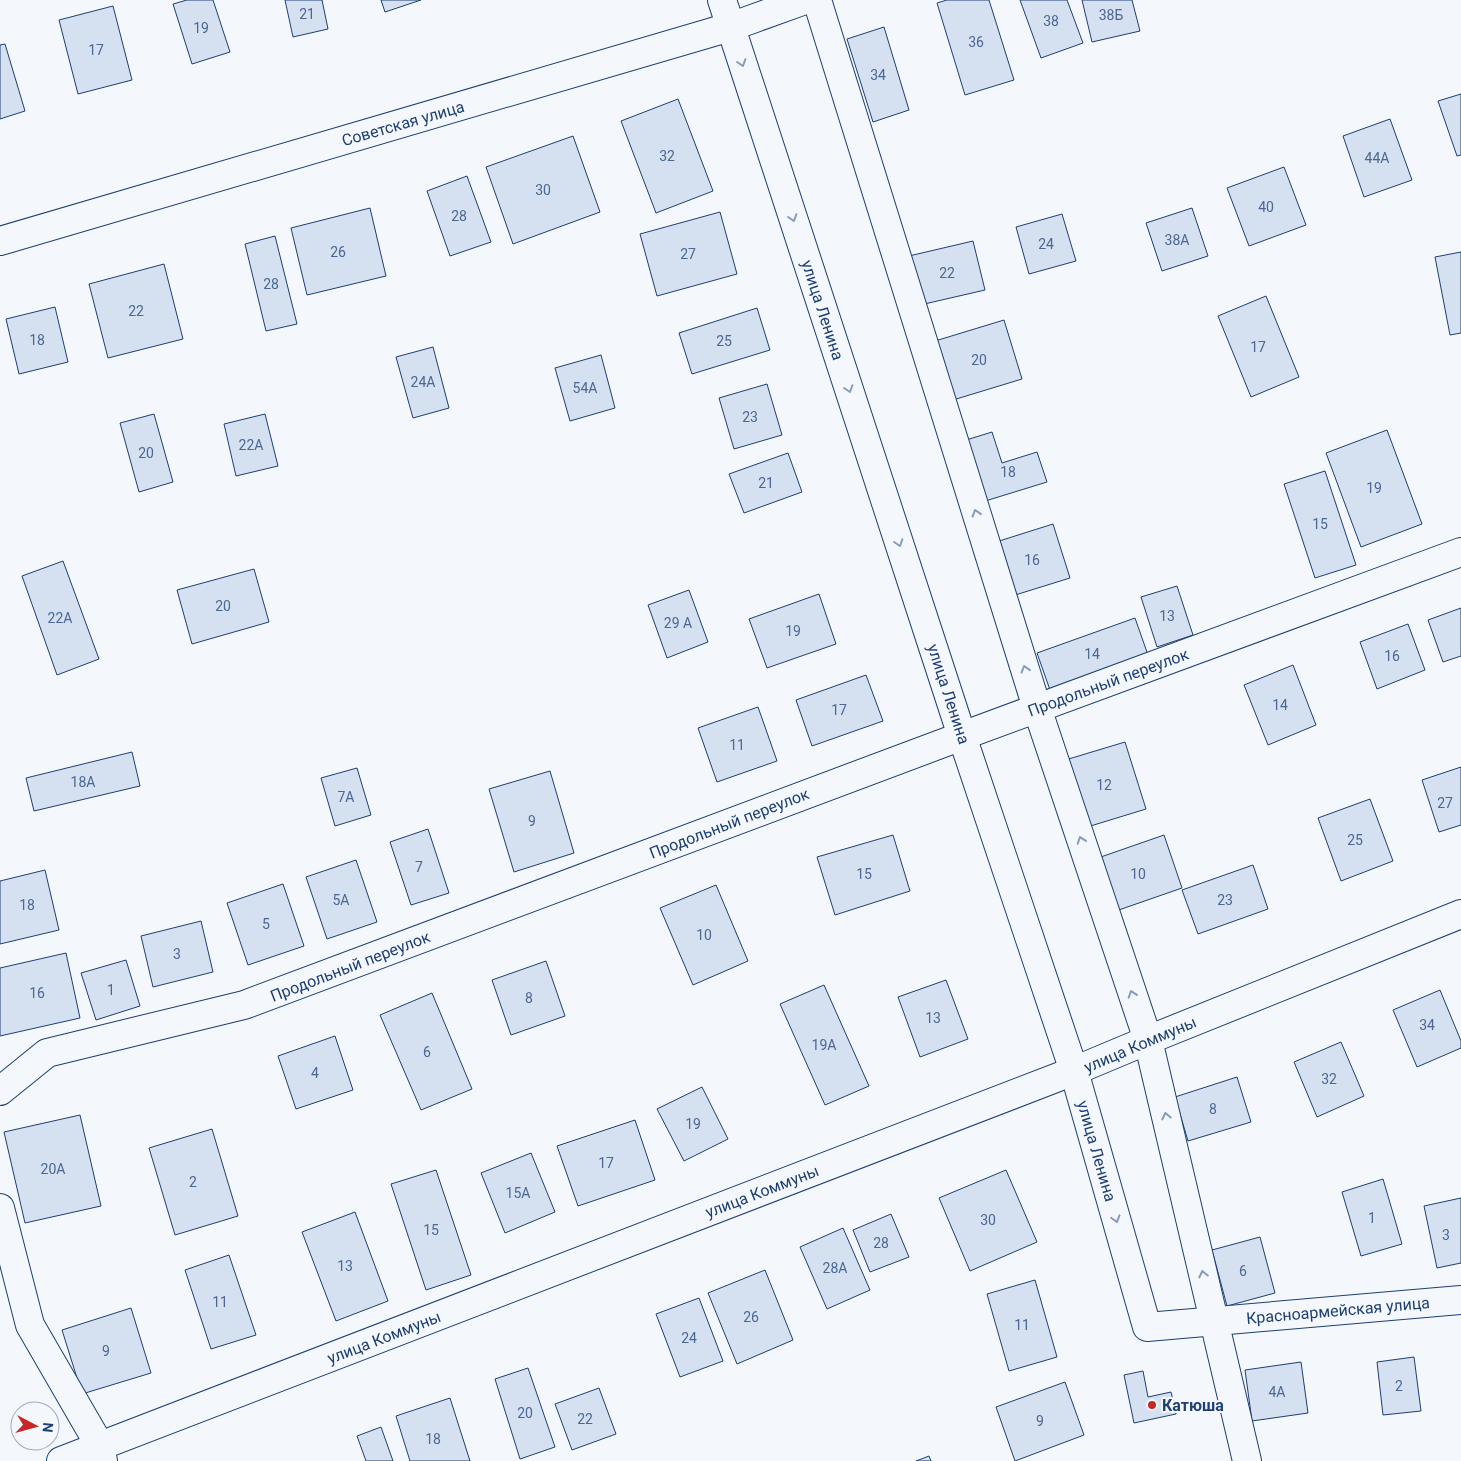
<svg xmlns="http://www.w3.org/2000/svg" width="1461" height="1461" font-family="Roboto,sans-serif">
	<rect width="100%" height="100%" fill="#f4f7fb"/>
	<g fill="#d5e0f0" stroke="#1d3f73">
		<polygon points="187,0 213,0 230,52 192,64 173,4"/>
		<polygon points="285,0 322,0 328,29 293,37"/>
		<polygon points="381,0 421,0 385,12"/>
		<polygon points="947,0 989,0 1014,80 965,95 937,3"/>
		<polygon points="1020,0 1067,0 1083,43 1041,58"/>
		<polygon points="1082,0 1132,0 1140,31 1092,42"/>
		<polygon points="113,6 132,80 78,94 59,20"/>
		<polygon points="884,27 909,110 873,122 847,39"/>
		<polygon points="5,44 25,111 0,119 0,45"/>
		<polygon points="1461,94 1461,155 1457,156 1438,101"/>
		<polygon points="678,99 713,191 656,213 621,121"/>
		<polygon points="1390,119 1412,180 1364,197 1343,136"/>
		<polygon points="573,136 600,212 513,244 486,167"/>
		<polygon points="1284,167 1306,225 1249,246 1227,188"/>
		<polygon points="467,176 491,242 450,256 427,191"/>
		<polygon points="370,208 386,276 307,295 291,228"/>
		<polygon points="1192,208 1208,256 1162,271 1146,223"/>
		<polygon points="720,212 737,274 657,296 640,234"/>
		<polygon points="1062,214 1076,261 1029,274 1016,227"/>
		<polygon points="275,236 297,324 266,331 245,244"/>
		<polygon points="973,241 985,290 920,305 909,256"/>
		<polygon points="1461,252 1461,333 1450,335 1435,257"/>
		<polygon points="164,264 183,339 108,358 89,284"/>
		<polygon points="1266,296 1299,377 1251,397 1218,316"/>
		<polygon points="55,307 68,362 19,374 6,319"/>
		<polygon points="757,308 770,350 692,374 679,333"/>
		<polygon points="1004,320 1022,379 953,400 935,341"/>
		<polygon points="433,347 449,408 413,418 396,357"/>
		<polygon points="601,355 615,408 570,421 555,368"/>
		<polygon points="767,384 782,435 734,449 719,398"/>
		<polygon points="154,414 173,482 139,492 120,423"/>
		<polygon points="265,414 278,466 236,476 224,424"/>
		<polygon points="1387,430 1422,524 1361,547 1326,453"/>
		<polygon points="992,432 1002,463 1037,452 1047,482 982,502 963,441"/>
		<polygon points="788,453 802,492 744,513 729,474"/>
		<polygon points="1325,471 1356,565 1315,578 1284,484"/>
		<polygon points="1053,524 1070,578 1012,596 996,542"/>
		<polygon points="63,561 99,659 57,675 22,576"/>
		<polygon points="254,569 269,622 192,644 177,590"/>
		<polygon points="1177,586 1193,635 1157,647 1141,597"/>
		<polygon points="689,590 708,642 667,658 648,605"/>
		<polygon points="819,594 836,644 767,668 749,619"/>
		<polygon points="1461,608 1461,656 1443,662 1428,620"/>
		<polygon points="1135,618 1148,655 1050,690 1037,653"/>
		<polygon points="1408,624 1425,670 1377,689 1360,642"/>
		<polygon points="1293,665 1316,725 1268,745 1244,685"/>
		<polygon points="866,675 883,721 812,746 796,700"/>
		<polygon points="758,707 777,761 717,782 698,728"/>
		<polygon points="1125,742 1146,809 1084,828 1062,761"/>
		<polygon points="132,752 140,786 34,811 26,778"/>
		<polygon points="1461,767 1461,825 1439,832 1422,780"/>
		<polygon points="357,768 371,815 335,826 321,778"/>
		<polygon points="550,771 574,853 514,872 489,789"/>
		<polygon points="1370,799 1393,861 1341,881 1318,818"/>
		<polygon points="428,829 449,893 411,905 390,842"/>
		<polygon points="893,835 910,891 835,915 817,857"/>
		<polygon points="1164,835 1182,888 1113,912 1095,859"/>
		<polygon points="356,860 377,922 327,939 306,877"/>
		<polygon points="1253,865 1268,909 1198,934 1182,890"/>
		<polygon points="45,870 59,930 0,944 0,881"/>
		<polygon points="283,884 304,946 248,965 227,903"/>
		<polygon points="716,885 748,961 693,985 660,908"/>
		<polygon points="201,921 213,972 153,987 141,936"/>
		<polygon points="66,953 80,1018 0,1036 0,968"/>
		<polygon points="126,960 140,1006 96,1020 81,973"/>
		<polygon points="546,961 565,1016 511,1035 492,980"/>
		<polygon points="946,980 968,1039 920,1057 898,997"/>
		<polygon points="824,985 869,1086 825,1105 780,1004"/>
		<polygon points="1440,990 1461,1041 1461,1048 1417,1067 1393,1010"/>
		<polygon points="432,993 472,1089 421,1110 380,1015"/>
		<polygon points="335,1036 353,1090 296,1109 278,1056"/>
		<polygon points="1341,1042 1364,1096 1317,1117 1294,1062"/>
		<polygon points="1237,1077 1251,1122 1188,1141 1175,1097"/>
		<polygon points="702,1087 728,1139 684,1161 657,1109"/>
		<polygon points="80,1115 101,1206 25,1223 4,1132"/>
		<polygon points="635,1120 655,1180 578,1206 557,1146"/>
		<polygon points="212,1129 238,1216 175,1235 149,1148"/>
		<polygon points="531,1153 555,1212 505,1233 481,1173"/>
		<polygon points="436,1170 471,1275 426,1290 391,1184"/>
		<polygon points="1006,1170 1037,1242 970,1271 939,1198"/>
		<polygon points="1383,1179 1402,1244 1361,1256 1342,1192"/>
		<polygon points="1461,1198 1461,1263 1437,1268 1424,1206"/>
		<polygon points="355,1212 388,1301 336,1321 302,1232"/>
		<polygon points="891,1214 909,1257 870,1272 853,1230"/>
		<polygon points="843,1228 870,1290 827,1309 800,1247"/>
		<polygon points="1260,1237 1275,1293 1227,1306 1212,1250"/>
		<polygon points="229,1255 256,1335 211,1349 185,1270"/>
		<polygon points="765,1270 793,1340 737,1364 708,1293"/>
		<polygon points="1035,1280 1057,1357 1009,1371 987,1294"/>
		<polygon points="699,1298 723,1361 680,1377 656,1314"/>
		<polygon points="131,1308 151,1373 82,1394 62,1330"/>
		<polygon points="1414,1357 1421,1411 1383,1415 1377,1362"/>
		<polygon points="1301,1362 1308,1413 1252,1421 1245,1370"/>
		<polygon points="528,1368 555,1447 520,1459 495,1379"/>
		<polygon points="1143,1371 1148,1397 1171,1392 1176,1414 1134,1423 1124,1375"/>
		<polygon points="1065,1382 1084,1435 1015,1461 996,1407"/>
		<polygon points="599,1388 616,1434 572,1450 555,1404"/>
		<polygon points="450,1398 470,1461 410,1461 396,1416"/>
		<polygon points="381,1427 393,1461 366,1461 357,1436"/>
		<polygon points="929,1456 931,1461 916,1461"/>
	</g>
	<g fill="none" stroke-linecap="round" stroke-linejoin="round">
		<defs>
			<g id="minor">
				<polyline points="0,241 730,27 805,0"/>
				<polyline points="1148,1040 1247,1461"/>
				<polyline points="1074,1071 1147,1327 1461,1300"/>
				<polyline points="0,1091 47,1053 244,1005 962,736 1461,552"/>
				<polyline points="0,1208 30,1325 100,1446 103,1461"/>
			</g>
			<g id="tertiary">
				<polyline points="722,0 962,736 1074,1071"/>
				<polyline points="817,0 1037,708 1148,1040"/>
				<polyline points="61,1461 1074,1071 1148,1040 1461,914"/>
			</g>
		</defs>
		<use href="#minor" stroke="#1d3f73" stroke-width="30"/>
		<use href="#tertiary" stroke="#1d3f73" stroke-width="30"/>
		<use href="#minor" stroke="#f4f7fb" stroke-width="28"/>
		<use href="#tertiary" stroke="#f4f7fb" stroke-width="28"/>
	</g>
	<defs><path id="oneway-chevron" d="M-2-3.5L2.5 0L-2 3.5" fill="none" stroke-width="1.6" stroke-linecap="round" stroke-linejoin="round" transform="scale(1.25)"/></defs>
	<g stroke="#889bb7">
		<use href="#oneway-chevron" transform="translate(742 63) rotate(72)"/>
		<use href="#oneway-chevron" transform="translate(793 218) rotate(72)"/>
		<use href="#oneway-chevron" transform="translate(849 389) rotate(72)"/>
		<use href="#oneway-chevron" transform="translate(976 513) rotate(-107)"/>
		<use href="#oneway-chevron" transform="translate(899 543) rotate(72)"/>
		<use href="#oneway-chevron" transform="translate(1025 669) rotate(-107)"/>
		<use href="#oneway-chevron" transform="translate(1081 840) rotate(-109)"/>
		<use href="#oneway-chevron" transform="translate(1132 994) rotate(-109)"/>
		<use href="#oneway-chevron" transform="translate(1166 1116) rotate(-103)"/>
		<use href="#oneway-chevron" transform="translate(1116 1219) rotate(74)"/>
		<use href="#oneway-chevron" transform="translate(1203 1274) rotate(-103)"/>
	</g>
	<circle fill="#c62828" stroke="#f4f7fb" stroke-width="2" cx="1152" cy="1405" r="5"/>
	<g text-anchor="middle" stroke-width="4" stroke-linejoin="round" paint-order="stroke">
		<g font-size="14" fill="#4b6792">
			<text x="307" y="19">21</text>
			<text x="1111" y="20">38Б</text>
			<text x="1051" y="26">38</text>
			<text x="201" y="33">19</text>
			<text x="976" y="47">36</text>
			<text x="96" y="55">17</text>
			<text x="878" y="80">34</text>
			<text x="667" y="161">32</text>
			<text x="1377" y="163">44А</text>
			<text x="543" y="195">30</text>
			<text x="1266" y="212">40</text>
			<text x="459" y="221">28</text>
			<text x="1177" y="245">38А</text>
			<text x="1046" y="249">24</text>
			<text x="338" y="257">26</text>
			<text x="688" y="259">27</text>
			<text x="947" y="278">22</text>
			<text x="271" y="289">28</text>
			<text x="136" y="316">22</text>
			<text x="37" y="345">18</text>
			<text x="724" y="346">25</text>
			<text x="1258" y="352">17</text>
			<text x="979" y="365">20</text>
			<text x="423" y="387">24А</text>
			<text x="585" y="393">54А</text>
			<text x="750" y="422">23</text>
			<text x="251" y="450">22А</text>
			<text x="146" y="458">20</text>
			<text x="1008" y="477">18</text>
			<text x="766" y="488">21</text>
			<text x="1374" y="493">19</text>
			<text x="1320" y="529">15</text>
			<text x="1032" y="565">16</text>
			<text x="223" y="611">20</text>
			<text x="1167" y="621">13</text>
			<text x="60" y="623">22А</text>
			<text x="678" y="628">29 А</text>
			<text x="793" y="636">19</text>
			<text x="1092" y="659">14</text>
			<text x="1392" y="661">16</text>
			<text x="1280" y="710">14</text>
			<text x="839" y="715">17</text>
			<text x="737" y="750">11</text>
			<text x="83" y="787">18А</text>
			<text x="1104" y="790">12</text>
			<text x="346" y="802">7А</text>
			<text x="1445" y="808">27</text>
			<text x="532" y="826">9</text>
			<text x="1355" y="845">25</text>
			<text x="419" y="872">7</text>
			<text x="864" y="879">15</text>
			<text x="1138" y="879">10</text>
			<text x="341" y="905">5А</text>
			<text x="1225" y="905">23</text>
			<text x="27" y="910">18</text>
			<text x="266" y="929">5</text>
			<text x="704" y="940">10</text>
			<text x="177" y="959">3</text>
			<text x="111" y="995">1</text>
			<text x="37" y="998">16</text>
			<text x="529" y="1003">8</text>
			<text x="933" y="1023">13</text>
			<text x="1427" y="1030">34</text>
			<text x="824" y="1050">19А</text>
			<text x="427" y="1057">6</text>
			<text x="315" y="1078">4</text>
			<text x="1329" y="1084">32</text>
			<text x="1213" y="1114">8</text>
			<text x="693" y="1129">19</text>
			<text x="606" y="1168">17</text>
			<text x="53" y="1174">20А</text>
			<text x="193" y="1187">2</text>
			<text x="518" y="1198">15А</text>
			<text x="1372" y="1223">1</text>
			<text x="988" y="1225">30</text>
			<text x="431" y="1235">15</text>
			<text x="1446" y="1240">3</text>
			<text x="881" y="1248">28</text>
			<text x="345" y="1271">13</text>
			<text x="835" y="1273">28А</text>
			<text x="1243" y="1276">6</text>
			<text x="220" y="1307">11</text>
			<text x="751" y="1322">26</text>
			<text x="1022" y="1330">11</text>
			<text x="689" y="1343">24</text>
			<text x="106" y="1356">9</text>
			<text x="1399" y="1391">2</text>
			<text x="1277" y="1397">4А</text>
			<text x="525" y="1418">20</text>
			<text x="585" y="1424">22</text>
			<text x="1040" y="1426">9</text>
			<text x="433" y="1444">18</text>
		</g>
		<g font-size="16" fill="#1d3f73" stroke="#f4f7fb">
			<text transform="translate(403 123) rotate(-16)" y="6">Советская улица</text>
			<text transform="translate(823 310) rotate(72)" y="6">улица Ленина</text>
			<text transform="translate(1108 682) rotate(-20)" y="6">Продольный переулок</text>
			<text transform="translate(949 694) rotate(72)" y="6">улица Ленина</text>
			<text transform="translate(729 823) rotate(-21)" y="6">Продольный переулок</text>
			<text transform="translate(350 966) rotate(-21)" y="6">Продольный переулок</text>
			<text transform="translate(1140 1044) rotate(-23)" y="6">улица Коммуны</text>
			<text transform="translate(1097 1151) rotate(74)" y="6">улица Ленина</text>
			<text transform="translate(762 1191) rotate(-21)" y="6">улица Коммуны</text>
			<text transform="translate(1338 1310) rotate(-5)" y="6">Красноармейская улица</text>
			<text transform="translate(384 1337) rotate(-21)" y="6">улица Коммуны</text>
		</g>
		<g font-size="16" font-weight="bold" fill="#1d3f73" stroke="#f4f7fb" text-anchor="start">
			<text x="1162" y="1411">Катюша</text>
		</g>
	</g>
	<g transform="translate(35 1426) rotate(96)"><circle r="24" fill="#f4f7fb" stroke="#9eadc5"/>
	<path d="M0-4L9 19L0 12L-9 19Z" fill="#c62828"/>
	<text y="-8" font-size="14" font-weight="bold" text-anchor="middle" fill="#1d3f73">N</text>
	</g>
</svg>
